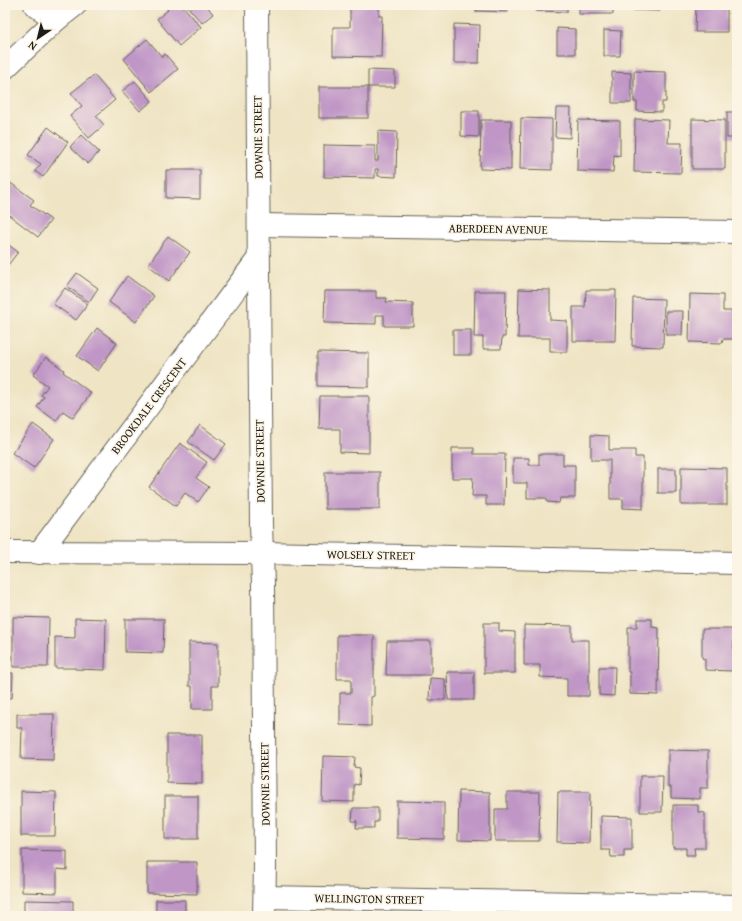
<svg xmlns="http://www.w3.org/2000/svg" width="742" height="921" font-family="'Gentium Book Plus',serif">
	<rect width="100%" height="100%" fill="#fcf5e5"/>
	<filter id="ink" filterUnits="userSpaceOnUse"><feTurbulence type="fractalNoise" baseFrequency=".025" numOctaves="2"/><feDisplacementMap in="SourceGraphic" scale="8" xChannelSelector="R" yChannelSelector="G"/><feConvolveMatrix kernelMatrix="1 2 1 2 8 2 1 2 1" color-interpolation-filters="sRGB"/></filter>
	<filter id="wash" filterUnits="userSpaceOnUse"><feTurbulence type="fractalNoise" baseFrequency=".012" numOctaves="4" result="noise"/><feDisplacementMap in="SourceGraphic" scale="16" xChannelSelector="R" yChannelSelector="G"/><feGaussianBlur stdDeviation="0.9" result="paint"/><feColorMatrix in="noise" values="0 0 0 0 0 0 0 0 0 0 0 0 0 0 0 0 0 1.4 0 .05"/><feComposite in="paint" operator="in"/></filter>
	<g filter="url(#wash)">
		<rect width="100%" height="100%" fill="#efe4c4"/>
		<g id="blocks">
			<g fill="#bf96c6">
				<polygon points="167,5 182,5 201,27 179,46 157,19 168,10 165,7"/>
				<polygon points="186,5 206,5 213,14 202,23"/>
				<polygon points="350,5 379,5 379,16 382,16 381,57 333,56 333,27 350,27"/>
				<polygon points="476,5 508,5 508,12 476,11"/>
				<polygon points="536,5 567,5 567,12 536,11"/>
				<rect x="579" y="5" width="34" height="9"/>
				<polygon points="625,5 660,5 660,11 625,10"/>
				<polygon points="696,5 727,5 727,32 695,32"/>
				<polygon points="454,24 480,25 479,63 454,63"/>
				<polygon points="557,28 575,29 575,54 557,54"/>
				<polygon points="604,30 621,31 620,56 604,56"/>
				<polygon points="147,39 162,57 165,54 178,69 151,92 124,59"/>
				<polygon points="368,70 395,71 395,87 368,87"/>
				<polygon points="634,71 666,72 666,102 662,102 662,112 637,111 637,102 634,102"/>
				<polygon points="612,72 631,73 631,103 612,103"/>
				<polygon points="94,75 115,100 96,116 104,125 89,138 70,116 82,106 71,93"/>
				<polygon points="135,81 152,101 140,111 122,91"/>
				<rect x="319" y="87" width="49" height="31"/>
				<polygon points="556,108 571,108 570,138 555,137"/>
				<polygon points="461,111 479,111 479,137 461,136"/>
				<rect x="727" y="112" width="10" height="26"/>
				<polygon points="521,118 552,119 552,170 520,169"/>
				<polygon points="635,119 669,120 668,143 682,143 681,173 634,172"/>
				<polygon points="692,119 725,120 725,169 692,169"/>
				<polygon points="481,120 511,120 511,170 480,169"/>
				<polygon points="578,120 620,121 620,156 614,155 613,172 577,171"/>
				<polygon points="48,127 68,142 43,177 35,171 41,164 28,155"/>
				<polygon points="378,131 397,132 396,177 378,176 378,169 375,169 375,178 324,177 324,145 375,146 375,161 378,161"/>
				<polygon points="81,135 99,152 88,164 70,147"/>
				<polygon points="166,170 200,170 200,199 166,198"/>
				<polygon points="5,179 34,200 30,205 51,220 38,237 5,212"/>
				<polygon points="168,236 190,252 169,281 148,265"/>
				<polygon points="5,242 18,252 5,269"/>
				<polygon points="77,273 98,288 89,302 67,286"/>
				<polygon points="127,276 154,296 136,322 109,302"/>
				<polygon points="65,288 88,304 76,320 53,304"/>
				<polygon points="519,289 550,290 550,320 567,321 567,352 550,352 550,338 518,338"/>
				<polygon points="586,290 616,290 615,341 573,341 573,307 585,307"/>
				<polygon points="325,291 376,291 376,298 387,298 386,302 413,303 413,326 384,326 384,315 376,315 376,324 324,323"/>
				<polygon points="475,291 506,291 505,337 502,337 501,349 483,349 483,337 474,337"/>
				<polygon points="690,294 723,295 723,311 737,311 737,339 723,339 722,343 689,342"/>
				<polygon points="633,298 664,299 663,347 632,346"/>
				<polygon points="666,311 683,311 682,335 666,335"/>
				<polygon points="97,328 117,343 98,371 77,356"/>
				<rect x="453" y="330" width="18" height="25"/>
				<polygon points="318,352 369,353 369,387 318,386"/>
				<polygon points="46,357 64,370 63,372 91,393 73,418 63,411 56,421 37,407 44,397 41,395 48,386 33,375"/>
				<polygon points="320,396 369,396 369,453 340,452 340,429 319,429"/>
				<polygon points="33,424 54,439 34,468 12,453"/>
				<polygon points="200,425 226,444 214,460 188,442"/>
				<polygon points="591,435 609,436 609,450 635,450 635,457 643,457 643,509 623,508 623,499 610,499 610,460 591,460"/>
				<polygon points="180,443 207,462 196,478 209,487 198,502 185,493 176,506 149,487"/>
				<polygon points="452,448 474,448 474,454 505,454 504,505 486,505 486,496 472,496 473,478 452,478"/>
				<polygon points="539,454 563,454 563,465 575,465 575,498 560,498 559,503 547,502 547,498 527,498 527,483 513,483 513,458 529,458 529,465 539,465"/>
				<polygon points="681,467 727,468 727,505 681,505"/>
				<rect x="658" y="469" width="18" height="24"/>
				<rect x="325" y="472" width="55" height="37"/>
				<polygon points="13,617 49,618 48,667 13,667"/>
				<polygon points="75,618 106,619 105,670 75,669 75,668 55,668 55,637 75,638"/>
				<polygon points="125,619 164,619 163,653 125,652"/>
				<polygon points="637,619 652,619 652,627 659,628 658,695 630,694 630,672 628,672 628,627 637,627"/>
				<polygon points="484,623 499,623 499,631 515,632 515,673 484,673"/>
				<polygon points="524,625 572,626 572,640 589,640 589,696 567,696 567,678 540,677 540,665 524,665"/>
				<polygon points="702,629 734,629 733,671 705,670 705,659 702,658"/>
				<polygon points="337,635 374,635 374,696 371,697 371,726 340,725 340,693 351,693 351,679 337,679"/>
				<polygon points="387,641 431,641 431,675 386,675"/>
				<polygon points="189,642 218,643 218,686 212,686 212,709 192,709 192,686 189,686"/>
				<polygon points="599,667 615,667 614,696 599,695"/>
				<polygon points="447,672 474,672 474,700 448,700"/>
				<polygon points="5,673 13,673 12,698 5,698"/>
				<polygon points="430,678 445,679 445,700 429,700"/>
				<polygon points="17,714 54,714 53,760 21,759 22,728 17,728"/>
				<polygon points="167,735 202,735 202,784 167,783"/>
				<polygon points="668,750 708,751 708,788 700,788 700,799 671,798 671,787 668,787"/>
				<polygon points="323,756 355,757 354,767 360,768 359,785 354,784 354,802 322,801"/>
				<polygon points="640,776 663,776 662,812 640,812"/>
				<polygon points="21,791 56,792 55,836 21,836"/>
				<polygon points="459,791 490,792 490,841 458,840"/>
				<polygon points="507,792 540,792 539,841 495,841 495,809 507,809"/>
				<polygon points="558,792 590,792 589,843 557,842"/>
				<rect x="165" y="796" width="33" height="43"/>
				<polygon points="397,801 444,802 444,839 397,838"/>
				<polygon points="673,805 698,805 698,812 705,813 705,848 694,848 695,855 686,855 686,848 673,848"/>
				<polygon points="353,808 378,808 378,822 374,822 374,828 356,828 357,821 352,821"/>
				<polygon points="601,816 632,817 632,850 624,850 624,857 611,857 610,850 601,850"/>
				<polygon points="22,850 67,851 67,870 57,869 57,893 22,892"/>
				<polygon points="147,862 197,862 197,894 147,893"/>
				<polygon points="24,900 73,901 73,916 24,916"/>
				<polygon points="156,900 185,900 185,916 146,916 146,914 156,914"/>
			</g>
		</g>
	</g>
	<g filter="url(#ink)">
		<use href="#blocks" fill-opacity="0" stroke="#666257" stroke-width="1"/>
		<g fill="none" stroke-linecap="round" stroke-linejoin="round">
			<defs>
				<g id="minor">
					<polyline points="35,5 56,20"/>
					<polyline points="257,5 258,154 261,524 263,584 265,866 264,916"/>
					<polyline points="5,68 56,20 75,5"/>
					<polyline points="259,225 737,232"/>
					<polyline points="5,552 262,553 737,563"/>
					<polyline points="39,553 258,259"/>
					<polyline points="265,897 737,906"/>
				</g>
			</defs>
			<use href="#minor" stroke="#666257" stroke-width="24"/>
			<use href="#minor" stroke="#fff" stroke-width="22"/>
		</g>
	</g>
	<g text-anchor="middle" stroke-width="3.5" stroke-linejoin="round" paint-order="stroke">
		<g font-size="12" fill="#1c1c1c" stroke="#fcf5e5">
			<text transform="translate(258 137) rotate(-91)" y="4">DOWNIE STREET</text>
			<text transform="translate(498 229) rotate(1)" y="4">ABERDEEN AVENUE</text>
			<text transform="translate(149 406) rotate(-53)" y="4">BROOKDALE CRESCENT</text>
			<text transform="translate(260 461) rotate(-91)" y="4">DOWNIE STREET</text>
			<text transform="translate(371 555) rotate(1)" y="4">WOLSELY STREET</text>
			<text transform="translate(265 784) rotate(-91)" y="4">DOWNIE STREET</text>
			<text transform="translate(369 899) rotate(1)" y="4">WELLINGTON STREET</text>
		</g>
	</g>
	<rect width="742" height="921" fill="none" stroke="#fcf5e5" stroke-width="20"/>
	<g transform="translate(38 38) rotate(215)" stroke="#fcf5e5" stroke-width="3" paint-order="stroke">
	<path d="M0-3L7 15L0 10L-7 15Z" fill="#1c1c1c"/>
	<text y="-6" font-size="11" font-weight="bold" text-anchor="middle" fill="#1c1c1c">N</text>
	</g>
</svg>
